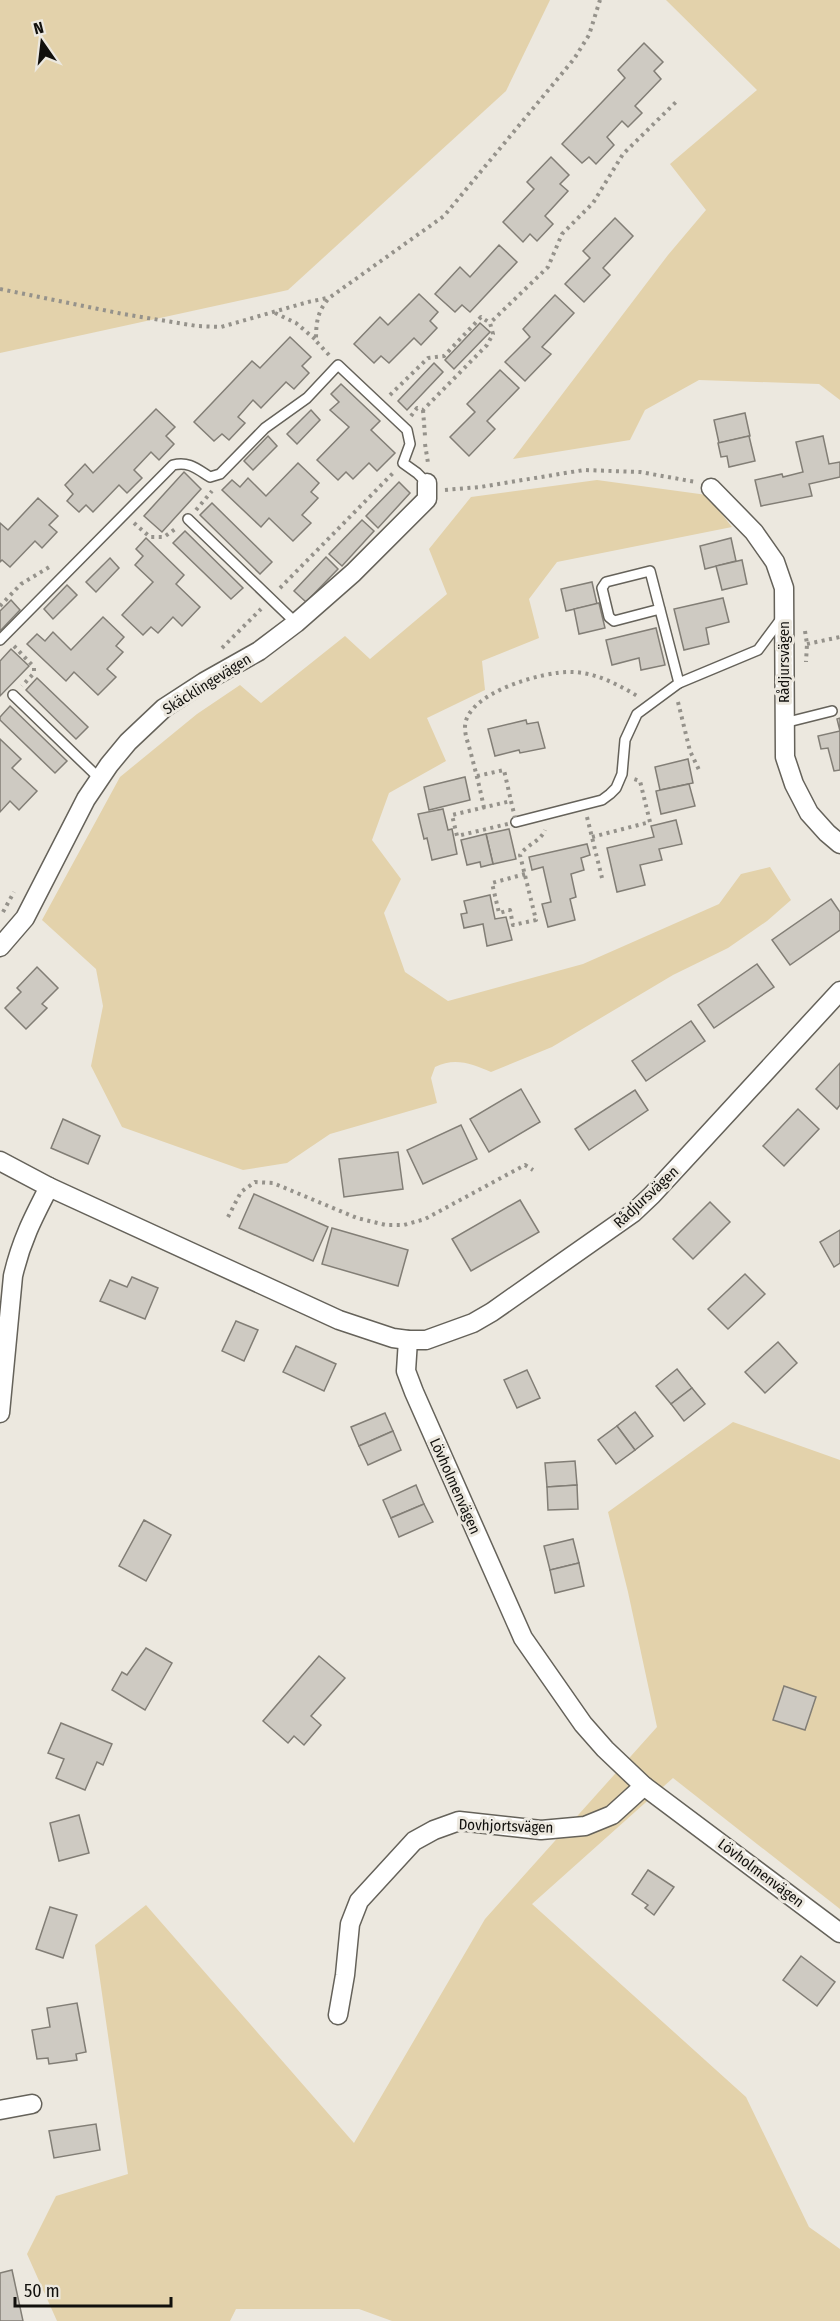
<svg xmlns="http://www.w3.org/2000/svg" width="840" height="2321" font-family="'Fira Sans Condensed',sans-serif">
	<rect width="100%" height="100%" fill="#ece8df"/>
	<g fill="#e3d2ab">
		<polygon points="0,0 550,0 506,91 288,290 0,353"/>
		<polygon points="666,0 840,0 840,400 819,384 699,380 645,410 630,440 513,459 668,255 706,210 670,164 757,90"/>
		<path d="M597,480L707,495L732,527L557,562L529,599L539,638L482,661L485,690L427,718L446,761L389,793L372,840L401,879L384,913L405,972L448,1001L583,964L719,904L741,874L770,867L791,900L767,921L728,948L673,975L552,1047L491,1072C472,1064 455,1057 435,1067L431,1078L437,1103L330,1134L287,1163L243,1170L122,1127L91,1066L103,1006L96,969L42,920L120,777L197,714L240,685L261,703L345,636L370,659L447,594L429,549L471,497Z"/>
		<polygon points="733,1422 840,1460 840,1909 673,1778 532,1904 746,2097 809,2227 840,2249 840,2321 392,2321 359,2309 236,2309 230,2321 57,2321 27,2254 56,2196 128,2174 95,1945 146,1905 354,2143 485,1919 657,1727 628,1592 608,1512"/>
	</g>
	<g fill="#cecac2" stroke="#827e76" stroke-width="1.5">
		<polygon points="644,43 663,62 654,71 661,79 635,106 642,113 628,127 622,121 607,137 614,145 596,164 589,157 582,163 562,144 625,78 618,70"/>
		<polygon points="551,157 569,175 560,184 568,191 545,216 553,224 537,241 530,234 523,242 503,222 534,189 527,182"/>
		<polygon points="615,218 633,236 603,268 610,275 584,302 565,284 590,258 583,251"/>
		<polygon points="499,245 517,262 470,312 462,305 455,312 435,294 460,267 470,277"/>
		<polygon points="419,294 438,312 430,321 437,328 421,345 414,338 389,363 381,356 374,363 354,344 380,317 388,325"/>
		<polygon points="555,295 574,313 542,347 551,354 525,381 505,362 530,337 523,329"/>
		<polygon points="480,323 490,332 454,369 445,360"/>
		<polygon points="290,337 311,357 302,366 309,373 294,389 286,382 261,408 253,400 238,417 245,423 229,440 222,434 214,441 194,422 252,361 260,368"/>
		<polygon points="434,363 443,372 407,410 398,401"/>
		<polygon points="500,370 519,388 487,421 495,429 469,456 450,437 475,412 467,404"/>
		<polygon points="341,384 380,421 371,430 395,453 377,471 369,463 353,479 346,472 338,480 317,460 349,427 330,410 339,402 331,394"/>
		<polygon points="156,409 175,427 166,436 174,444 159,460 151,452 134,470 142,478 127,493 119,485 93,512 86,505 79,512 67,501 73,494 65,485 85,464 93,473"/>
		<polygon points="311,410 320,420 297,444 287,434"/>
		<polygon points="745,413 750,436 719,443 714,420"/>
		<polygon points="268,436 277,446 253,470 244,461"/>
		<polygon points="749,436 755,461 729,467 727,456 721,457 718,443"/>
		<polygon points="823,436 829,464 840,462 840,477 809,484 812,496 761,506 755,480 782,474 783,477 803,472 796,442"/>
		<polygon points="298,463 319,483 311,492 318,498 302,515 311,523 293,541 269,518 261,527 222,490 232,480 240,487 248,478 266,496"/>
		<polygon points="184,472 201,489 162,532 144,516"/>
		<polygon points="399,482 410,493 378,528 366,516"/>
		<polygon points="38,498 58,516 49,525 57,532 42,548 35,541 10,567 2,560 0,562 0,523 8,530"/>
		<polygon points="212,503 272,562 260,574 200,515"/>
		<polygon points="362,520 374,531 342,566 329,554"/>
		<polygon points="185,531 243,588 231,599 173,543"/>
		<polygon points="146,538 184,575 176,584 200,607 182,626 173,617 158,633 151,627 143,635 122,615 153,582 135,565 143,556 136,549"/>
		<polygon points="731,538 736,561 705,569 700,546"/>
		<polygon points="326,557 338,569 306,602 294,591"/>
		<polygon points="110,558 119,568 96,592 86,582"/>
		<polygon points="742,560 747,584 722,590 716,566"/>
		<polygon points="592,582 597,604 566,611 561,589"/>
		<polygon points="67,585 77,595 53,619 44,609"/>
		<polygon points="723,598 729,622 706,628 709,644 684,650 674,609"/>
		<polygon points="11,600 20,610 0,631 0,611"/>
		<polygon points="599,603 605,628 579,634 574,609"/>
		<polygon points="103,617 124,637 116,646 123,652 107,669 116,677 98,695 74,672 66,681 27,644 37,634 45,641 53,632 71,650"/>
		<polygon points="656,628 665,665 641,670 639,658 612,665 606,640"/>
		<polygon points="11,649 29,666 0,696 0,661"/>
		<polygon points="37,678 88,727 76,739 26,690"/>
		<polygon points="10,706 67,761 55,773 0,720 0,717"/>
		<polygon points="840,718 840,770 834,771 828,748 821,749 818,736 840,731 837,719"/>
		<polygon points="526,720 527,724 538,722 545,748 520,753 519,750 495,756 488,729"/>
		<polygon points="0,739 21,759 12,768 37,791 19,810 10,801 0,812"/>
		<polygon points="688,759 693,783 660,790 655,767"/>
		<polygon points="465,777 470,800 429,810 424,787"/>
		<polygon points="689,784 695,806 661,814 656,791"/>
		<polygon points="443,809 448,830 452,829 457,854 432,860 427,838 424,839 418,814"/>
		<polygon points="676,820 682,844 659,849 662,860 640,865 645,885 617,892 607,848 654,837 651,826"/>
		<polygon points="509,829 516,859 493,864 486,834"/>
		<polygon points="486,834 493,864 481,867 480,862 467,865 461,840"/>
		<polygon points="587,844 590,855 581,858 584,870 571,874 576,897 570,899 575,920 548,927 542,904 551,902 543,867 532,870 529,857"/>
		<polygon points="490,895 495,919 506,917 512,940 487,946 483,924 464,928 461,914 467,913 464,901"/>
		<polygon points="831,899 840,912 840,930 790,965 772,940"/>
		<polygon points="757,964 774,987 714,1028 698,1005"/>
		<polygon points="37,967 58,988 42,1004 47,1008 26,1029 5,1008 21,992 17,988"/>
		<polygon points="691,1021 705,1041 646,1081 632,1061"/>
		<polygon points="840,1063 840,1105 837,1109 816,1089"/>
		<polygon points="521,1089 540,1122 489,1152 470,1119"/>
		<polygon points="635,1090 648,1110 589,1150 575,1129"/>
		<polygon points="798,1109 819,1129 784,1166 763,1146"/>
		<polygon points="63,1119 100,1136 88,1164 51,1148"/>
		<polygon points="461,1125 477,1159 423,1184 407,1150"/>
		<polygon points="398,1152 403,1189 344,1197 339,1159"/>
		<polygon points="254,1194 328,1227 313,1261 239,1228"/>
		<polygon points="520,1200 539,1232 471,1271 452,1239"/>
		<polygon points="710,1202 730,1222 693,1259 673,1239"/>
		<polygon points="332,1228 408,1250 398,1286 322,1264"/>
		<polygon points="840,1230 840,1263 834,1267 820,1242"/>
		<polygon points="745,1274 765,1294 728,1329 708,1309"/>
		<polygon points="132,1277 158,1288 145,1319 100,1301 110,1280 127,1287"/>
		<polygon points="236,1321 258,1330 244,1361 222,1351"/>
		<polygon points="778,1342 797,1363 765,1393 745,1372"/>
		<polygon points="296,1346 336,1364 324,1391 283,1372"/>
		<polygon points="677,1369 692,1388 671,1404 656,1386"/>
		<polygon points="527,1370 540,1398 517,1408 504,1380"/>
		<polygon points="692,1388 705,1404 684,1421 671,1404"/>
		<polygon points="635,1412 653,1436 635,1450 617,1426"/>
		<polygon points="385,1413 393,1431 359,1446 351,1427"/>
		<polygon points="617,1426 635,1450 616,1464 598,1440"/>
		<polygon points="393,1431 401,1450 368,1465 359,1446"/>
		<polygon points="575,1461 577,1485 547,1487 545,1463"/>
		<polygon points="416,1485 424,1504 391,1518 383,1500"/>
		<polygon points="577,1485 578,1509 548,1510 547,1487"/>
		<polygon points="424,1504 433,1522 399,1537 391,1518"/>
		<polygon points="144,1520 171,1535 146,1581 119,1566"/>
		<polygon points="573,1539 579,1563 550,1570 544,1546"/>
		<polygon points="579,1563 584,1586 555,1593 550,1570"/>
		<polygon points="146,1648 172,1663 145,1710 112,1690 122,1672 127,1675"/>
		<polygon points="319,1656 345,1678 311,1716 321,1725 304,1745 294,1736 288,1743 263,1721"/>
		<polygon points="784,1686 816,1697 805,1730 773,1720"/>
		<polygon points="61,1723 112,1744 103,1765 97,1762 85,1790 56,1778 64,1759 48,1753"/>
		<polygon points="79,1815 89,1853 59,1861 50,1823"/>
		<polygon points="648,1870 674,1887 654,1915 645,1908 648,1905 632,1894"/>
		<polygon points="50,1907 77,1915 63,1958 36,1949"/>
		<polygon points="801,1956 835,1982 817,2006 783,1980"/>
		<polygon points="77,2003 86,2052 76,2054 77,2060 49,2064 48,2058 37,2059 32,2030 50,2027 47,2008"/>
		<polygon points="96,2124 100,2150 54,2158 49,2131"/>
		<polygon points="12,2270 23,2321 0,2321 0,2273"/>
	</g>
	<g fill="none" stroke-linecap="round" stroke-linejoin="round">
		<defs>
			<g id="lane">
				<polyline points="188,519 296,623"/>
				<path d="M0,640L173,465C189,461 197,469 210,477L220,474L265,428L307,398L338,365L407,430L410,444L403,463L417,473L427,483"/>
				<polyline points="679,683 758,650 781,619"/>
				<polyline points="13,695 100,779"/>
				<polyline points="784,723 832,711"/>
				<polyline points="516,822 602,800 610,794 616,788 622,774 625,740 637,714 679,683 650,571 606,582 602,588 609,617 614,621 660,609"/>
			</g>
			<g id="street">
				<polyline points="711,488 754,532 775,562 784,588 785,757 794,784 809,813 827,833 840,844"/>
				<polyline points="0,947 25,918 86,799 109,765 128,742 164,708 204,682 259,651 296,623 353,573 427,499 427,483"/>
				<polyline points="0,1161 49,1187 339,1320 393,1338 408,1340 426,1340 473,1323 492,1312 633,1213 652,1195 840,991"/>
				<polyline points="408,1340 406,1371 414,1392 523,1638 583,1724 605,1749 644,1786 840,1933"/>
				<path d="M0,1413L13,1276C21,1241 33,1218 49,1187"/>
				<polyline points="338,2015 345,1975 350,1924 359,1901 414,1841 434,1830 459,1821 541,1830 585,1826 612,1815 644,1786"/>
				<polyline points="0,2110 32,2104"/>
			</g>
		</defs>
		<use href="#lane" stroke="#65625a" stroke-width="12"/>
		<use href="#street" stroke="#65625a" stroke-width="21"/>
		<g stroke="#95928b" stroke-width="4" stroke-dasharray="3 4.5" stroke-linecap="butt">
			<polyline points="0,289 123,314 197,326 221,327 308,302 327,298"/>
			<polyline points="275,313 296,323 316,340"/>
			<path d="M329,355L316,341C316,323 317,312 329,298L444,216L574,59L589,35L600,0"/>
			<polyline points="390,395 428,358 444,356 481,317 490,323"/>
			<polyline points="423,410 425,436"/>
			<polyline points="411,416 417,408 423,410 487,345 493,334 490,323 548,267 562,234 593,203 623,154 678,100"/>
			<polyline points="425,444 428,463"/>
			<polyline points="445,490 480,487 584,470 640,472 696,482"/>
			<polyline points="196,510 212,491"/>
			<polyline points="134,523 150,537 164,537 178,527"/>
			<polyline points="280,588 395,471"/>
			<polyline points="0,606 21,584 51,566"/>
			<polyline points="805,631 807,644 806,662"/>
			<polyline points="807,644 840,637"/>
			<polyline points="14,646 34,667 34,673 22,686"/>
			<polyline points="222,648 261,609"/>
			<polyline points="678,702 690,751 700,772"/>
			<polyline points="477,776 504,770 511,801"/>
			<polygon points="511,801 516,822 457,836 452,815"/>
			<path d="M484,808C480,788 475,769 470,750C468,743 465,735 465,728C464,693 544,671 571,672C595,672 619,685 639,697"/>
			<polyline points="587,817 602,878"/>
			<polyline points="592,837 650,822 640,781 634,779"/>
			<path d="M525,874L492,883L499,913L510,910L513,925L536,920L520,855C527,844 540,842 545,830"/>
			<polyline points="3,912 14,892"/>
			<polyline points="228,1217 241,1192 255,1182 273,1183 357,1218 386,1225 404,1225 425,1219 525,1165 533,1170"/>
		</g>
		<use href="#lane" stroke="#fff" stroke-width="9"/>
		<use href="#street" stroke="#fff" stroke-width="18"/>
	</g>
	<g text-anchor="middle" stroke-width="6" stroke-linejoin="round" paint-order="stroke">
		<g font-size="15" fill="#11100d" stroke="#ece8df">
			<text transform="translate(784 662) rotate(-90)" y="5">Rådjursvägen</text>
			<text transform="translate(207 684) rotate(-32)" y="5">Skäcklingevägen</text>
			<text transform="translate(646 1197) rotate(-43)" y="5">Rådjursvägen</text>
			<text transform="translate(455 1486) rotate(66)" y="5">Lövholmenvägen</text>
			<text transform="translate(506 1826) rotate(2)" y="5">Dovhjortsvägen</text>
			<text transform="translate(761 1873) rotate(37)" y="5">Lövholmenvägen</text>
		</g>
	</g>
	<g transform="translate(42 42) rotate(346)" stroke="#ece8df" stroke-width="4.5" paint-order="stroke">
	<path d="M0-4.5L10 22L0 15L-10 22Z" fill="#11100d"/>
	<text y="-9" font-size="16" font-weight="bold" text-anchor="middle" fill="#11100d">N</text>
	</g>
	<path d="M15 2297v9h156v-9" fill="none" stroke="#11100d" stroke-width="3"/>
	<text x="24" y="2297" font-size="18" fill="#11100d" stroke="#ece8df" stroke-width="4.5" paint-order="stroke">50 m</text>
</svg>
